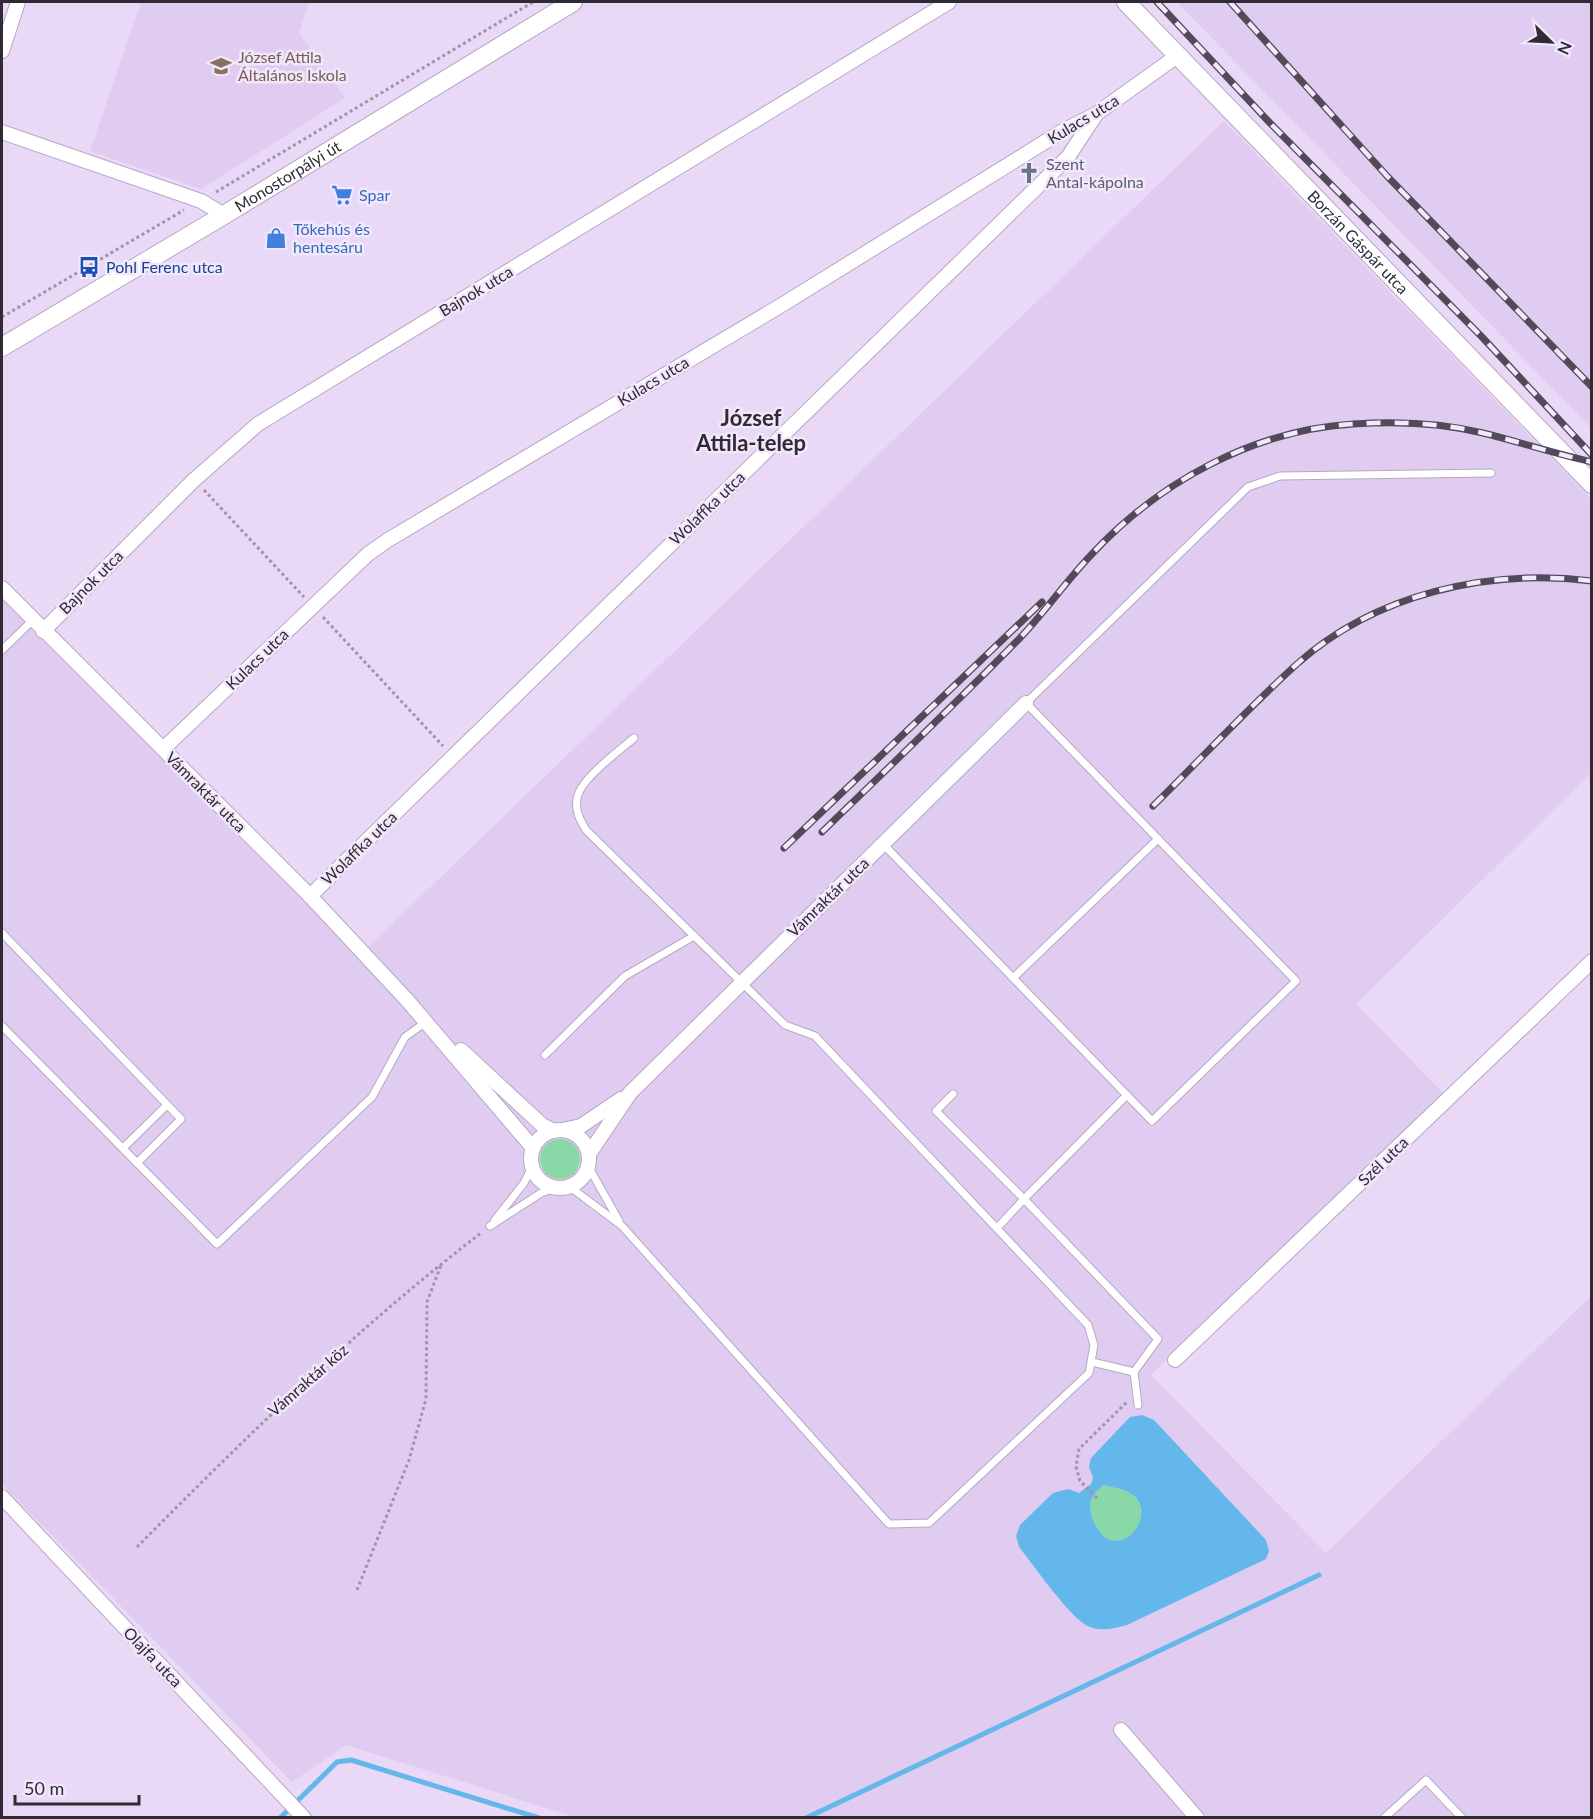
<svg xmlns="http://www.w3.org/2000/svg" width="1593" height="1819" font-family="Lato,sans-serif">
	<rect width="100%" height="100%" fill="#e9d8f6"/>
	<g fill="#dfccf0">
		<polygon points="141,2 309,2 299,33 345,98 201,189 90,151"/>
		<polygon points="1177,2 1591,2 1591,428 1426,258"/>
		<polygon points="1224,121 1591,499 1591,773 1356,1004 1444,1094 1151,1375 1326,1553 1591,1296 1591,1817 575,1817 346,1745 292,1782 2,1484 2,594 359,956"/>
	</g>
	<g fill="#88d8a8">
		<circle cx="560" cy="1159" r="20"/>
		<path d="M1103,1485C1110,1487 1119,1488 1126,1491C1168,1510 1113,1576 1092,1517C1087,1501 1092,1496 1103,1485Z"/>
	</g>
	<path fill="#64b7eb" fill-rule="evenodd" d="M1142,1415L1154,1420L1266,1540L1269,1551L1266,1559L1127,1625C1115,1628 1102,1632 1090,1627C1072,1621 1033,1564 1019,1547L1016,1536L1020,1525L1053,1493L1068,1489L1079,1493L1091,1484L1093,1478L1089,1467L1091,1458L1130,1417ZM1103,1485C1110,1487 1119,1488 1126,1491C1168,1509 1113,1576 1092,1517C1087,1501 1092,1496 1103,1485Z"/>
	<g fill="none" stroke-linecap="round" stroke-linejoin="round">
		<g stroke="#64b7eb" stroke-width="5">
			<polyline points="280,1818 337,1762 351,1760 539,1818"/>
			<polyline points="806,1818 1319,1575"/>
		</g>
		<defs>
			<g id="service">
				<polyline points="2,650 33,620"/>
				<polyline points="883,844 1152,1121 1296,981 1026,703 1248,487 1280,476 1491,473"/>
				<polyline points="2,933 181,1119 137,1163"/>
				<polyline points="1013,978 1158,839"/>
				<polyline points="2,1026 217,1244 372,1097 405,1037 426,1022"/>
				<polyline points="545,1055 625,976 694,936"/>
				<polyline points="953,1094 936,1111 1024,1199 998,1227"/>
				<polyline points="1127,1095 1024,1199 1158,1339 1134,1372 1138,1405"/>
				<polyline points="123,1148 167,1105"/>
				<polyline points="588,1166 619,1221"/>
				<path d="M570,1187L622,1226L889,1524L929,1523L1089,1373L1094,1345L1088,1325L815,1036L785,1025L586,830C580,820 575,811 577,799C579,780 619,751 634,738"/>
				<polyline points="495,1220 524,1183 532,1167"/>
				<polyline points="490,1226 541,1193 555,1188"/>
				<polyline points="1092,1362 1134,1372"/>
				<polyline points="1384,1818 1426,1780 1462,1818"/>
			</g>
			<g id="minor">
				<polyline points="2,51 18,2"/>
				<polyline points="2,132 201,201 224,215"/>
				<polyline points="2,588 310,896 407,1000 533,1148"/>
				<polyline points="43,631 194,480 258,424 949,2"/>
				<polyline points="163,749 368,554 388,540 785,303 1061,132 1096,114 1177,56"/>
				<polyline points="310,896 1068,157 1095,116"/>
				<polyline points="461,1050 542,1125 554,1131"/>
				<polyline points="563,1130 581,1126 621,1099"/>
				<circle cx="560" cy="1159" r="29"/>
				<polyline points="589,1154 630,1093 1026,703"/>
				<polyline points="1175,1360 1592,961"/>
				<polyline points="2,1497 304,1818"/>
				<polyline points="1121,1730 1197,1818"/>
			</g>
			<g id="tertiary">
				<path id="s1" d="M1126,2L1592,484"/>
				<path id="s2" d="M2,347L224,215L573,2"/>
			</g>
		</defs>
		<use href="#service" stroke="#b7a7c4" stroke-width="9"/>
		<use href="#minor" stroke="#b7a7c4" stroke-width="16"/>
		<use href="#tertiary" stroke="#b7a7c4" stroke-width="20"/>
		<g stroke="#a094aa" stroke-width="3" stroke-dasharray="3 3" stroke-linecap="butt">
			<polyline points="216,192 533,2"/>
			<polyline points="2,317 184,210"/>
			<polyline points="204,490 304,597"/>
			<polyline points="323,617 443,746"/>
			<polyline points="1097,1498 1080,1481 1076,1467 1079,1449 1127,1402"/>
			<path d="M137,1547C246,1437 358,1327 481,1233"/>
			<polyline points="357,1590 409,1460 426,1399 427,1302 441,1265"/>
		</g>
		<use href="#service" stroke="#fff" stroke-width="7"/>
		<use href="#minor" stroke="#fff" stroke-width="14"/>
		<use href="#tertiary" stroke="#fff" stroke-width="18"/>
		<defs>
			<g id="rail">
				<polyline points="1157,2 1270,123 1482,337 1592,455"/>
				<polyline points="1230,2 1387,176 1592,387"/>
				<path d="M1153,806C1201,759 1247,709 1297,664C1375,594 1489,568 1592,581"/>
				<path d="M822,832C887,769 952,707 1016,642C1043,615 1065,582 1092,554C1159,482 1254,430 1353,424C1395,421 1442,423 1483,433C1520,442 1555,454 1592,462"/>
				<polyline points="784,848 1042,602"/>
			</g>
		</defs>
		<use href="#rail" stroke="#524a58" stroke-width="7"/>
		<use href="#rail" stroke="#f2e8fb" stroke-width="4.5" stroke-dasharray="14" stroke-linecap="butt"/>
	</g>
	<defs>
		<symbol id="school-bare" viewBox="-9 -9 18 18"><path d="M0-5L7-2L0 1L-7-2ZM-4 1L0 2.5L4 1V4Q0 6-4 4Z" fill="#8d6e63" stroke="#f2e8fb" stroke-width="2.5" paint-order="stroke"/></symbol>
		<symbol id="church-bare" viewBox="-9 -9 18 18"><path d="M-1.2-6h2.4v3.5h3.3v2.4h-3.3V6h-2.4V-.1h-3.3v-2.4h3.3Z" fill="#6b7280" stroke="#f2e8fb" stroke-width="2.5" paint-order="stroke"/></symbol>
		<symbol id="supermarket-bare" viewBox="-9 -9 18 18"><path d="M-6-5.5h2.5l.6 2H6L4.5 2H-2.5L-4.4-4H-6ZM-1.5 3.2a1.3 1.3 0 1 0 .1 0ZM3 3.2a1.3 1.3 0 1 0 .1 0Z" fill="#3f7fe0" stroke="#f2e8fb" stroke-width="2.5" paint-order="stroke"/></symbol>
		<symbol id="shop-bare" viewBox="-9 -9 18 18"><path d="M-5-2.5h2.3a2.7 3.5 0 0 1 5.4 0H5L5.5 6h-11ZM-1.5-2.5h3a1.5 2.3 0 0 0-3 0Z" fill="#3f7fe0" stroke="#f2e8fb" stroke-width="2.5" paint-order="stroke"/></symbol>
		<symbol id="bus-bare" viewBox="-9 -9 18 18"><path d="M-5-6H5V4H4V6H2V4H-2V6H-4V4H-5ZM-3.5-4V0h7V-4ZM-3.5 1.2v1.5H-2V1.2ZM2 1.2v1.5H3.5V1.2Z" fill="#1a4fb4" stroke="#f2e8fb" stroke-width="2.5" paint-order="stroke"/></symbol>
	</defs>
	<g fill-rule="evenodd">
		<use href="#school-bare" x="206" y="51" width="30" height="30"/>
		<use href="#church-bare" x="1014" y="158" width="30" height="30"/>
		<use href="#supermarket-bare" x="327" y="180" width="30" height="30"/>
		<use href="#shop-bare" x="261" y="223" width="30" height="30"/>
		<use href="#bus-bare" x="74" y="252" width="30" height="30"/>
	</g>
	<g text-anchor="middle" stroke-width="5" stroke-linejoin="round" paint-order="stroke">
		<g font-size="16" fill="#785e54" stroke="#f2e8fb" text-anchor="start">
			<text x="238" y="63">József Attila<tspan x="238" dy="18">Általános Iskola</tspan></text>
		</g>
		<g font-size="16" fill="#302a35" stroke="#f2e8fb">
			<text transform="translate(1083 119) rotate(-31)" y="6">Kulacs utca</text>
			<text dy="6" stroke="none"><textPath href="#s2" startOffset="333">Monostorpályi út</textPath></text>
			<text dy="6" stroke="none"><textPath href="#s1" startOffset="334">Borzán Gáspár utca</textPath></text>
			<text transform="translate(476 291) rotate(-31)" y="6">Bajnok utca</text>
			<text transform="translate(653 381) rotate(-31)" y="6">Kulacs utca</text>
			<text transform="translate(707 508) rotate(-44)" y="6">Wolaffka utca</text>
			<text transform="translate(91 582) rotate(-45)" y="6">Bajnok utca</text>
			<text transform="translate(257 659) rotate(-44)" y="6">Kulacs utca</text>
			<text transform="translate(206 792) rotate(45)" y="6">Vámraktár utca</text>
			<text transform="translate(359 848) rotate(-44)" y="6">Wolaffka utca</text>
			<text transform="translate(828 897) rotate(-44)" y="6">Vámraktár utca</text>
			<text transform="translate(1383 1161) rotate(-44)" y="6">Szél utca</text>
			<text transform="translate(308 1380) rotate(-41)" y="6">Vámraktár köz</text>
			<text transform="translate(153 1657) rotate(46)" y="6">Olajfa utca</text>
		</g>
		<g font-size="16" fill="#5b616d" stroke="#f2e8fb" text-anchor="start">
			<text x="1046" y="170">Szent<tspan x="1046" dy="18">Antal-kápolna</tspan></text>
		</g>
		<g font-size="16" fill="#366cbe" stroke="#f2e8fb" text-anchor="start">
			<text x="359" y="201">Spar</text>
			<text x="293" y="235">Tőkehús és<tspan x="293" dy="18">hentesáru</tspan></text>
		</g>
		<g font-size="16" fill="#164399" stroke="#f2e8fb" text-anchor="start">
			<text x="106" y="273">Pohl Ferenc utca</text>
		</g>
		<g font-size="22" font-weight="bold" fill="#302a35" stroke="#f2e8fb">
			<text x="751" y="426">József<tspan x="751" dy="25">Attila-telep</tspan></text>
		</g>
	</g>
	<rect width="1593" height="1819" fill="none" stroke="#302a35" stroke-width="6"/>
	<g transform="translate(1551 42) rotate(114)" stroke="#f2e8fb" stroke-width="4.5" paint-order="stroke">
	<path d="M0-4.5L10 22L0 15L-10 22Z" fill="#302a35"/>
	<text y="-9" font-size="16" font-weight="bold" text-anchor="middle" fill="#302a35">N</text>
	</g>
	<path d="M15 1795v9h124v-9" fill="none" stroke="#302a35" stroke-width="3"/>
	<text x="24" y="1795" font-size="18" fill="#302a35" stroke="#f2e8fb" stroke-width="4.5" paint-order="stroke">50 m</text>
</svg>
